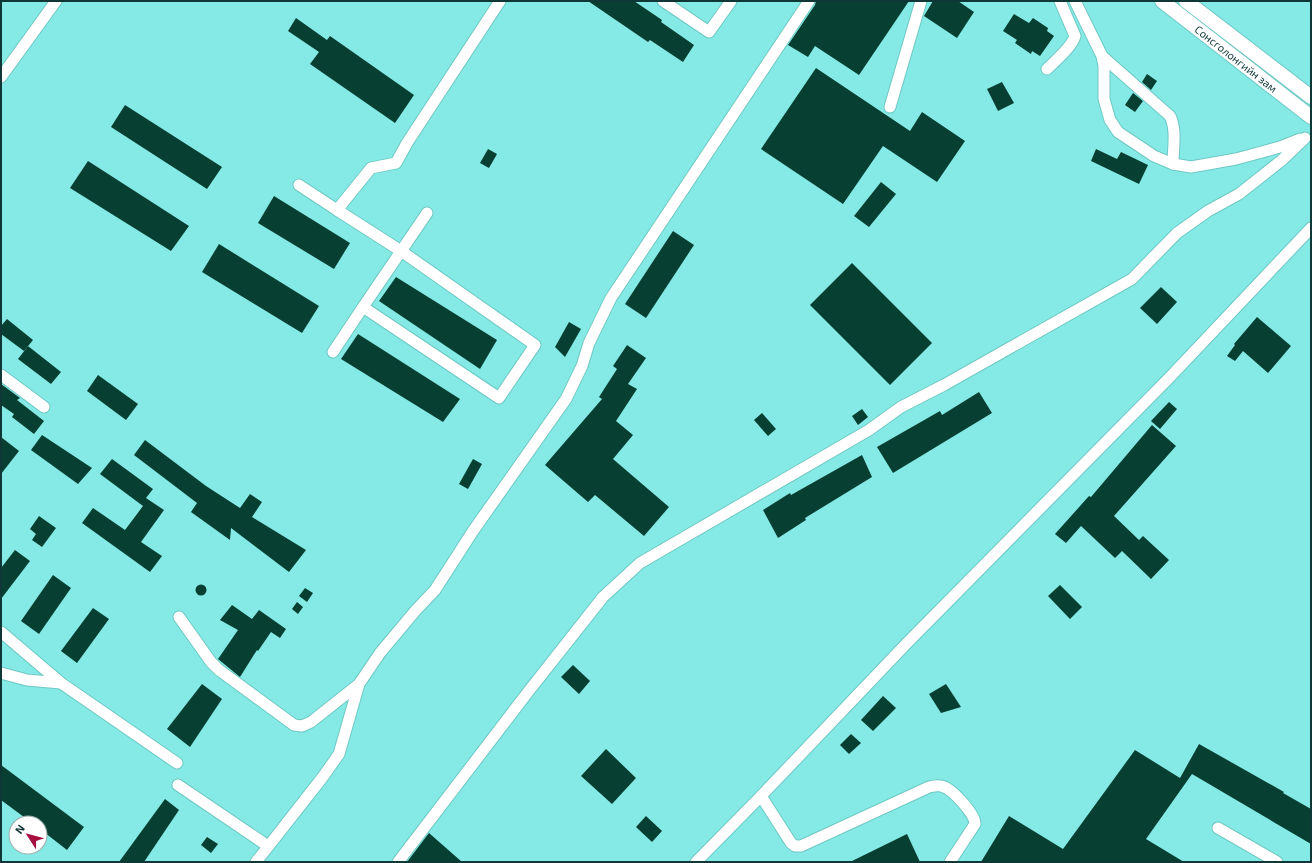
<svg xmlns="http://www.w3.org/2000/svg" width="1312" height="863" font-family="'Exo 2',sans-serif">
	<rect width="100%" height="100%" fill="#9bf5f0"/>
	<path fill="#85eae5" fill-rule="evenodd" d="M1,1H1311V862H1ZM16,823H40V847H16Z"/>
	<g fill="#073f32">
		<polygon points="588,1 634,1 662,20 661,22 694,45 683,62 650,40 648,42"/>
		<polygon points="816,1 909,1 859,75 815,46 808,57 788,45 815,5"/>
		<polygon points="933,1 958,1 974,12 957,38 924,16"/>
		<polygon points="1014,14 1029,23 1033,18 1048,28 1047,31 1054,36 1040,56 1032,51 1031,54 1015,43 1017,40 1003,31"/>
		<polygon points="296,18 327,40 330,36 414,95 395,123 310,64 319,52 288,31"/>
		<polygon points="816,68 910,131 922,112 965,141 937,182 883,146 843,204 761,149"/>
		<polygon points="1147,74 1157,81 1151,90 1142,82"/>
		<polygon points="1002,82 1014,103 998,111 987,89"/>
		<polygon points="1133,93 1143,101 1135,112 1125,105"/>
		<polygon points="125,105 222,167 207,189 111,127"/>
		<polygon points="488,149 497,154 489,168 480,163"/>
		<polygon points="1096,149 1117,159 1121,152 1148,165 1139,184 1091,161"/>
		<polygon points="88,161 189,226 171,251 70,188"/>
		<polygon points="881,182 896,194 869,227 854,216"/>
		<polygon points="274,196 350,243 334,269 258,223"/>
		<polygon points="673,231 694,245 646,318 625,304"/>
		<polygon points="219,244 319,306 302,333 202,272"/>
		<polygon points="852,263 932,343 890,385 810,305"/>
		<polygon points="396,277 497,340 480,369 379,301"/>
		<polygon points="1161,287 1177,302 1157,324 1140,308"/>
		<polygon points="1257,317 1291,346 1268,373 1243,351 1235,361 1227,356 1235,345 1234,344"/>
		<polygon points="7,319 33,340 24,351 1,334 1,326"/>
		<polygon points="569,322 581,329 565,357 555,347"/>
		<polygon points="358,334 460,399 443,422 341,359"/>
		<polygon points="627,345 646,358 628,384 637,389 616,421 633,435 613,459 669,507 644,536 595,495 588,502 545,465 602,399 599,397 617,369 613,366"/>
		<polygon points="28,346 61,372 51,384 18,359"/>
		<polygon points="98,375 138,404 126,420 87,391"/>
		<polygon points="1,384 20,398 17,400 44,421 34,434 12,417 14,414 1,405"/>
		<polygon points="979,392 992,413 893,473 877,447 940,411 942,415"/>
		<polygon points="1169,402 1177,409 1160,429 1151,421"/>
		<polygon points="862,409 868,417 858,425 852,416"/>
		<polygon points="762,413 776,429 768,436 754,420"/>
		<polygon points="1152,425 1176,446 1114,516 1139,540 1143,536 1169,560 1151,579 1122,551 1115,558 1081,526 1066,543 1055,534 1089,496 1091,497"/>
		<polygon points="42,435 92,468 78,484 31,450"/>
		<polygon points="1,437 19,451 1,474"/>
		<polygon points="145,440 206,486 240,508 250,494 262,502 252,517 306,550 289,572 231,528 230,540 191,512 197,503 134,455"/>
		<polygon points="862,455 872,477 805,518 806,520 778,538 763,510 790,493 791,495"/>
		<polygon points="112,459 153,489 146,498 164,510 141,542 162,556 150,572 82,523 93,508 125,530 143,506 100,474"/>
		<polygon points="473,459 482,464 468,489 459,484"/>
		<polygon points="39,516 56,528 42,547 32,540 36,534 30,529"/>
		<polygon points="15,550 30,561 1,599 1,568"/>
		<polygon points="53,575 71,588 39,634 21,621"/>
		<circle cx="201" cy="590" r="5.5"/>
		<polygon points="1060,585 1082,607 1070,619 1048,596"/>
		<polygon points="305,588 313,593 307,602 299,596"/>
		<polygon points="297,602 303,607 298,614 292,609"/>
		<polygon points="232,605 252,619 259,610 286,629 280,638 271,632 258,651 257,650 240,677 218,659 238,630 220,620"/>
		<polygon points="93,608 109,619 77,663 61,651"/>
		<polygon points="573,665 590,681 579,694 561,677"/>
		<polygon points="202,684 222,699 190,747 167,729"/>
		<polygon points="946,684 961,707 941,713 929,694"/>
		<polygon points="883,696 896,708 873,731 861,720"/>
		<polygon points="851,734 861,743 849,754 840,745"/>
		<polygon points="1199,744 1284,792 1283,793 1311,809 1311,844 1192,774 1146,839 1184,862 981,862 1009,816 1063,849 1135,750 1180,778"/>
		<polygon points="606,749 636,778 612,804 581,776"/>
		<polygon points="1,765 84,827 67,850 40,829 40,823 32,823 1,800"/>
		<polygon points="165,799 179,810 144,862 119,862"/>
		<polygon points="646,816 662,831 652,842 636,827"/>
		<polygon points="429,833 462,862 407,862"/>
		<polygon points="907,834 920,862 850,862"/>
		<polygon points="207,837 218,844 211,853 201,845"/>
	</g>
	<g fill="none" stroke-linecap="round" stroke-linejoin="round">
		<defs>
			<g id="minor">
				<polyline points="663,1 709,32 731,1"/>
				<polyline points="1075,1 1102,56 1104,66 1104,99 1110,120 1118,132 1154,156 1173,164 1191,167 1236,159 1280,147 1300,139"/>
				<path d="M1102,56L1170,116C1177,130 1173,148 1173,164"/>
				<path d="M1047,69C1055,61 1072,47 1075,36L1060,1"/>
				<polyline points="1,77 56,1"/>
				<polyline points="890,107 921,1"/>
				<polyline points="299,185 337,210 371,168 396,163 407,143 500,1"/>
				<polyline points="337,210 401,251 535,345 499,398 363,307 427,213"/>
				<polyline points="333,352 363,307"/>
				<polyline points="1,375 44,407"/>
				<polyline points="179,617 211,662 219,670 294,725 302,726 311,722 359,684"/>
				<polyline points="1,632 61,683 177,763"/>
				<polyline points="1,673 27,680 61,683"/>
				<polyline points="178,785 268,846"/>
				<path d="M761,796L791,843L795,846H801L929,787C933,786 937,785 941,786C952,788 975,814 975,824L950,862"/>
				<polyline points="1218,828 1277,862"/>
				<polyline points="256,862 322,778 339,754 359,684 380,653 416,610 435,590 473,531 566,399 582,366 589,343 611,298 809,1"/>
				<polyline points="398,862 528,692 603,597 640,563 869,430 901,407 944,385 1132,279 1177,233 1208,211 1239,194 1282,160 1305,138"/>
				<polyline points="696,862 761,796 907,643 1170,377 1311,228"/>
			</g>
			<g id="major">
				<polyline points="1162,1 1311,117"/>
				<polyline points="1186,1 1311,97"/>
			</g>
		</defs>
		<use href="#minor" stroke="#6ec8c3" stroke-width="13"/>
		<use href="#major" stroke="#6ec8c3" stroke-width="16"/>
		<use href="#minor" stroke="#fff" stroke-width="11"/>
		<use href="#major" stroke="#fff" stroke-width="14"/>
	</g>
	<g text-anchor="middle" stroke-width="4" stroke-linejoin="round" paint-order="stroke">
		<g font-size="11" fill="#0f3735" stroke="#fff">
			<text transform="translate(1236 59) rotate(38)" y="4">Сонсголонгийн зам</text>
		</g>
	</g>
	<rect width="1312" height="863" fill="none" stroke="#0f3735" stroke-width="4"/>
	<g transform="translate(28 835) rotate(306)"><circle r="19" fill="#ffffff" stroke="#9fafae"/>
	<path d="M0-3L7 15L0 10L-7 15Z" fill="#a70f40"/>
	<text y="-6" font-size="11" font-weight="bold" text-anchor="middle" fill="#0f3735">N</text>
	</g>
</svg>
